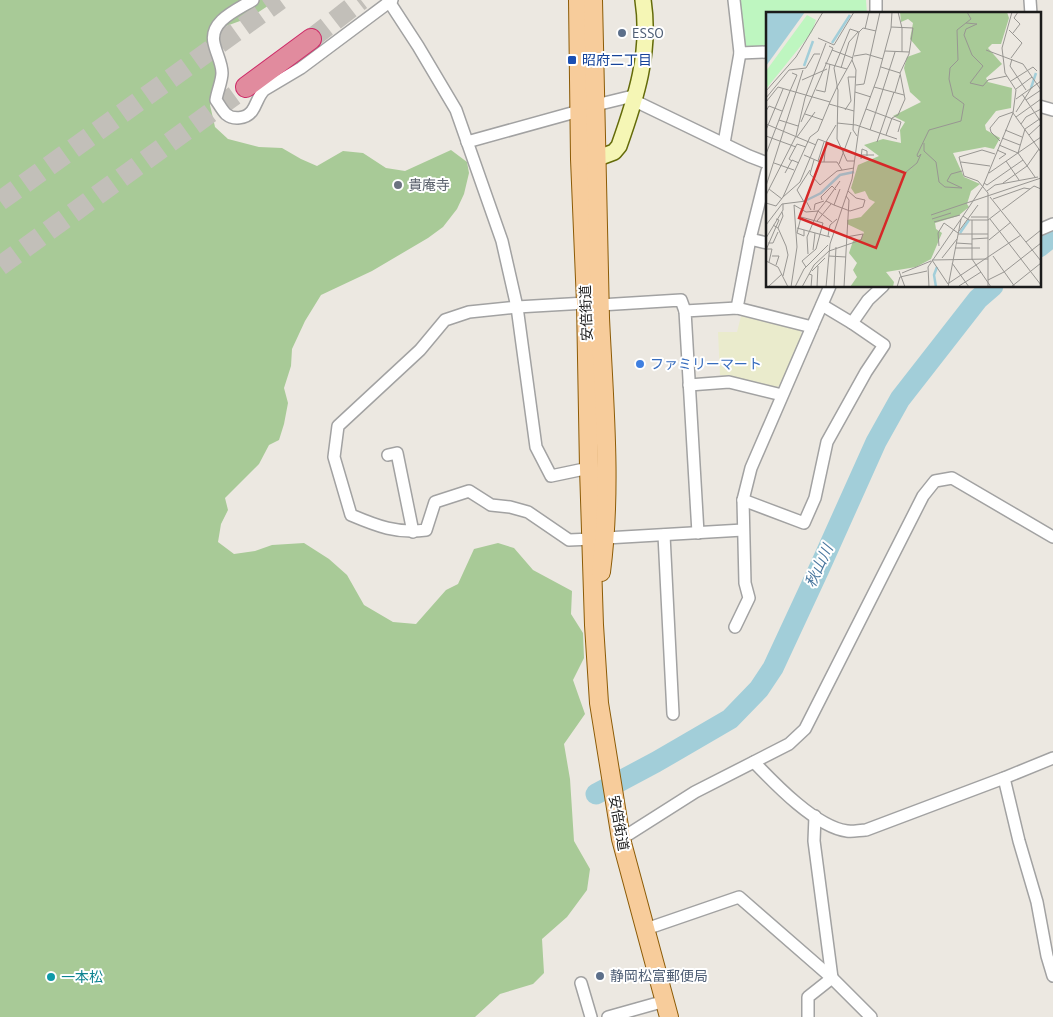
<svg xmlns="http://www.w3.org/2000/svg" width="1053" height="1017" font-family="'PT Sans','Noto Sans JP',sans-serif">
	<rect width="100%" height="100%" fill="#ece8e1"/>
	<polygon fill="#eaebcc" points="741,316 800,330 802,335 781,385 776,387 720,375 718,332 737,332"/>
	<polygon fill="#a8ca97" points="0,0 277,0 251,17 218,29 218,57 228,69 226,80 219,86 210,105 215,127 228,139 259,147 282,148 301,159 317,166 343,151 363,153 386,168 405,171 451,150 467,162 469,173 464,194 457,209 443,227 428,238 372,271 321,295 305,321 292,349 291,366 284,388 288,403 284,424 279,440 269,445 259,464 225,498 228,510 221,524 218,542 234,554 255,551 272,545 304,543 329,559 347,575 364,605 393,622 416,624 446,590 458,584 474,549 498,543 514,548 533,570 572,591 571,614 583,633 584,658 573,680 585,714 564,744 570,779 574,841 590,869 587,890 567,917 542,939 544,973 533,984 500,994 475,1017 0,1017"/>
	<polygon fill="#bef6c0" points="740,0 866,0 867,14 767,14 767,49 749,51 743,45"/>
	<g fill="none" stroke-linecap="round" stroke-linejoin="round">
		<g stroke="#a2ced9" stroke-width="21">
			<polyline points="1039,247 1053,236"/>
			<polyline points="596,794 656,762 730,719 759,689 773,668 819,569 876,442 900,399 978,299 993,286"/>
		</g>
		<g stroke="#c2bfb9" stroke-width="20" stroke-dasharray="20 10" stroke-linecap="butt">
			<polyline points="311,39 361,0"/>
			<polyline points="0,201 280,0"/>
			<polyline points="0,266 246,87"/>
		</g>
		<defs>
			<g id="street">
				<path d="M253,0C237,10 209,21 214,43C216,53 222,63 222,73C222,81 217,92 216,100C219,104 222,110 226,114C233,120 246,119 252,111C257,104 258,96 264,90L301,68L392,0"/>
				<polyline points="388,0 418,46 456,110 502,241 517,307 536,447 551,476 589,468"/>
				<polyline points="734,0 740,53 767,52"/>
				<polyline points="876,0 876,14"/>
				<polyline points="1030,0 1031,14"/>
				<polyline points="635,101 749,156 767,163"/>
				<polyline points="596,105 637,95"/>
				<polyline points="1039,106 1053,110"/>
				<polyline points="467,142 579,111"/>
				<polyline points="724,143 740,53"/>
				<polyline points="1039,230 1053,224"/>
				<polyline points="750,239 767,243"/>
				<polyline points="822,305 852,323 868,300 883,286"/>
				<polyline points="737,308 750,239 767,171"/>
				<polyline points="812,327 830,286"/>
				<polyline points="689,385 729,382 782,395"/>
				<polyline points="388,455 397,453 413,532"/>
				<polyline points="743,500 804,523 815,498 827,442 866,372 884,345 852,323"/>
				<polyline points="698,533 685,311 737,308 812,327 751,468 743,500 745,583 749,598 735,627"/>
				<polyline points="664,535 673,714"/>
				<polyline points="606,538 743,530"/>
				<path d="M592,539L569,540L528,512L510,507L491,505L469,491L435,502L426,530C397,534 377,526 351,515L334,457L338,426L420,350L445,320L469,312L517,307L586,303L600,305L681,300L685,311"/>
				<path d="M754,762C775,784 816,827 847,831C853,832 860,830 866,830L1004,778L1053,758"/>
				<polyline points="1004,778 1019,841 1037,902 1047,956 1053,976"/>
				<polyline points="815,816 814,841 832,978"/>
				<polyline points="621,839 695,792 789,744 805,729 923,496 935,481 952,478 1053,537"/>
				<polyline points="646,929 739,897 832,978 871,1017"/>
				<polyline points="581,983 591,1017"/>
				<polyline points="608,1017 665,1001"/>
				<polyline points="808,1017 808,997 832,978"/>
			</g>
			<path id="secondary" d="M598,158L614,152L619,146C636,98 651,52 643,0"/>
			<g id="primary">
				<polyline points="578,0 580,159 586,303 589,468 594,625 599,703 621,839 669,1017"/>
				<path d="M593,0C596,106 597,212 600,318C604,402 612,488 601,572"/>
			</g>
			<polyline id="highway" points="246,87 311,39"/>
		</defs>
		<use href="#street" stroke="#a2a2a2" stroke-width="14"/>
		<use href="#secondary" stroke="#646b09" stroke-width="18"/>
		<use href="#primary" stroke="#8c5b06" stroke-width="20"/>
		<use href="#highway" stroke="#cd2b68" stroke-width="22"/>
		<use href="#street" stroke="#fff" stroke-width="11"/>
		<use href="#secondary" stroke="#f5f6b5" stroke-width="15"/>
		<use href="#primary" stroke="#f7cc9b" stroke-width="18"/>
		<use href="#highway" stroke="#e18b9e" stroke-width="20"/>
	</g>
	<g fill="#5c6f8a" stroke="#fff" stroke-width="2">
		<circle cx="622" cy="33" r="5"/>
		<circle cx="600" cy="976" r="5"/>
	</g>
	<rect fill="#1a4fb4" stroke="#fff" stroke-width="2" x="567" y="55" width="10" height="10" rx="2.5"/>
	<circle fill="#6b7280" stroke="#fff" stroke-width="2" cx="398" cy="185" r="5"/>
	<circle fill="#3f7fe0" stroke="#fff" stroke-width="2" cx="640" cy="364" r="5"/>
	<circle fill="#0f9aa8" stroke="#fff" stroke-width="2" cx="51" cy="977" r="5"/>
	<g text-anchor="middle" stroke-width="4" stroke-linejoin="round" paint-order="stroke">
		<g font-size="14" fill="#4e5e75" stroke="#fff" text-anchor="start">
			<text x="632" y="38">ESSO</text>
			<text x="610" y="981">静岡松富郵便局</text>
		</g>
		<g font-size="14" fill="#164399" stroke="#fff" text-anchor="start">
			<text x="582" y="65">昭府二丁目</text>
		</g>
		<g font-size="14" fill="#5b616d" stroke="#fff" text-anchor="start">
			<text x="408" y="190">貴庵寺</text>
		</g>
		<g font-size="14" fill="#1b1b1b" stroke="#fff">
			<text transform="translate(586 313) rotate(-92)" y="5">安倍街道</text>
			<text transform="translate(619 823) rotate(80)" y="5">安倍街道</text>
		</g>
		<g font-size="14" fill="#366cbe" stroke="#fff" text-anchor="start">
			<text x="650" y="369">ファミリーマート</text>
		</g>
		<g font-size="14" fill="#0d838f" stroke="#fff" text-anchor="start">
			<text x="61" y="982">一本松</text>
		</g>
		<g font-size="15" font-style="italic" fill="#4a779e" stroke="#fff">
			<text transform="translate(819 566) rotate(-65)" y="5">秋山川</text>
		</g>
	</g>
	<g transform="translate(766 12)">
		<rect width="275" height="275" fill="#ece8e1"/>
		<path d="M134,0H241L243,6L235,32H226L222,36L236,52L220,66L222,70L246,76L245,96L230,99L219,113L220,118L234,126L228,137L219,135L187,141L198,165L214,172L205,179L201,192L203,195L192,204L169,211L170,217L176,221L165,247L150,255L120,260L128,270L127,275H84L91,265L87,258L91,251L83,241L87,229L95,227L98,220L81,212V208L95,205L109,190L103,187L99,179L89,182L85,176L92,153L113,144L98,133L117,127L135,131L134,118L139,110L127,104L155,90L144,80L138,56L141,45L155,40L144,27L147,11L142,7L135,10Z" fill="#a8ca97"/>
		<path d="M41,3L50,8L46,20L0,77V59Z" fill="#bef6c0"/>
		<path d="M0,0H39L0,54Z" fill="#a2ced9"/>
		<path fill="none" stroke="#a2ced9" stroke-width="2.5" d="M66,31L84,3M38,54L47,29M265,76L270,61M39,189L55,181L74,163L88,160M194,221L203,208M170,275L168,263L171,255"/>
		<path fill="none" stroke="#989692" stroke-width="1" d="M132,0L136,16V40M200,11L211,12L200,17L198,23L206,43L217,54L204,71L217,74L222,68L241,64M99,17L103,0M243,18L256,31L245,46M93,20L97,16L110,19M247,21L254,12L248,6L252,0M52,26L68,33L88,0M66,38L87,46M220,38L257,52L275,78M119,39L143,40M88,44L100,42L117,47M246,47L244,54L260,78M86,48L90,58L87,118L91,124M59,51L81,57M115,55L134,61M75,56L83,30L92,20M36,68L61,57M245,69L267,55L271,59M90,73L98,72L114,0M108,75L138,83M250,77L266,65M50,78L59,80L64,52M0,79L30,45L57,0M24,79L31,63L26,61M89,80L105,85M129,80L134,63M256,82L275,110M0,86L23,58L40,56L48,42H54M250,87L275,69M260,88L275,78M0,90L12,75L64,90M63,92L88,99M100,97L135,110L132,120M79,98L85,89L82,65H90M0,99L3,94L16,99M250,100L266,75M247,101L275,140M39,102L57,108M250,105L275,87M13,108L32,114M35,110L67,36L63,34M71,111L90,113L131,127M0,112L50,133M255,112L260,105L275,97M0,118L17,77M104,118L129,40M239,118L256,125M120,123L126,106L132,103L139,87L134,61L143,42L147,16L125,15M263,123L275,112M0,124L30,135M31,125L49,100M236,126L254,133M234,129L225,120L224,116L233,105L247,100M111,130L128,80M158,131V139L170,150L173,170L179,175L196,176L181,169L185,162L196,159M233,133L252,141L269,165M231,138L240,142L233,147M252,141L259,117L275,106M0,142L24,79M38,143L54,150H71L76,158M90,143H108M95,147L96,137L101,139V144M48,148L44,162L54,173L71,159L88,156M26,149L23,147L31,132L40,135M52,149L58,130M240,149L253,168M58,150L60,130L70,113M195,150L224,154M8,151L28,158M73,152L85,120M261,154L273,137M140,160L151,151L155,142L152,145L151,143L163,118L195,109L198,92L187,84L183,67L184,56L192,48L191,18L205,7L201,0M19,161L26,148L33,151M223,161L275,125M74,169L60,189L68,193L74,177M218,171L221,173L257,148M237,171L261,154M0,174L37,58M3,177L16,187M221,179L229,173L272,165M0,183L30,124L39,86L60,31M17,185L34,170L52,127L60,130M224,185L275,249M227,187L258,176L264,177M56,188L55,185L66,174L70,178M38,190L31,178L44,158M0,191L10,194L17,185L44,125L52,119L64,90L71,75L86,48L93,20L84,17L68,56L71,73V75L72,78L71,127L81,149H88M68,193L84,199L97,195L99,188L90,186L82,179M48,198L49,192L58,189M236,198L268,174L275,177M165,203L275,166M197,204L203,208H222L235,198M205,205H222M166,207L185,201M224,207L275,273M206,208V247L225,275M51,209L65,192M168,210L194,203M0,213L16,192L40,189L45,198M7,213L12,216L20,234L22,243L17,264M12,216L17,204L16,200M31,216L64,225M38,218V224L31,221L35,205L57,211L50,237L36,249L40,255M193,219L212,193M192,222H222M62,224L64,213L71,207M0,226L17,198V192M206,227L222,226M223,228L245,210M260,230L275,218M2,231H7L12,220M190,231L206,232M173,234L172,221L178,211L192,221M189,236H214M0,237H6L3,250M0,238L13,208L10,207M47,238L49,221M63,239L95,228L97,222L80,225M42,242L41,225L52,199L66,210M6,244H13L10,253M63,244L80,245M227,244L249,275M176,246L191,227M0,249L12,255L22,275M186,251L203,275M46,259L59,246M133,259L139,275M136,261L165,249M43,262L46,263L45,275M222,268L238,260L275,231M183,271L255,223M182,272L166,248L222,247M193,274L215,260M2,275L16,262M25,275L31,235L28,193L40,200L52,199L60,189M29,275L38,257L62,233M36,275L48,253L63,239M51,275L52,254M60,275L64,232L86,167L93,116L112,64L125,16L126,0M68,275L70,235M78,275L83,188L80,184M131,275L134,265L161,259M163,275L162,255L195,207M182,275L195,207L217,174L247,101L250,78L239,61L236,36L246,0M222,275V181L212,169L198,164L193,145L216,138L229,142M245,275L275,251"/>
		<path fill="#d62828" fill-opacity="0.15" stroke="#d62828" stroke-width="2.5" d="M61,131L139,161L110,236L33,206Z"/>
		<rect width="275" height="275" fill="none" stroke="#1b1b1b" stroke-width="2.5"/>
	</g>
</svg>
